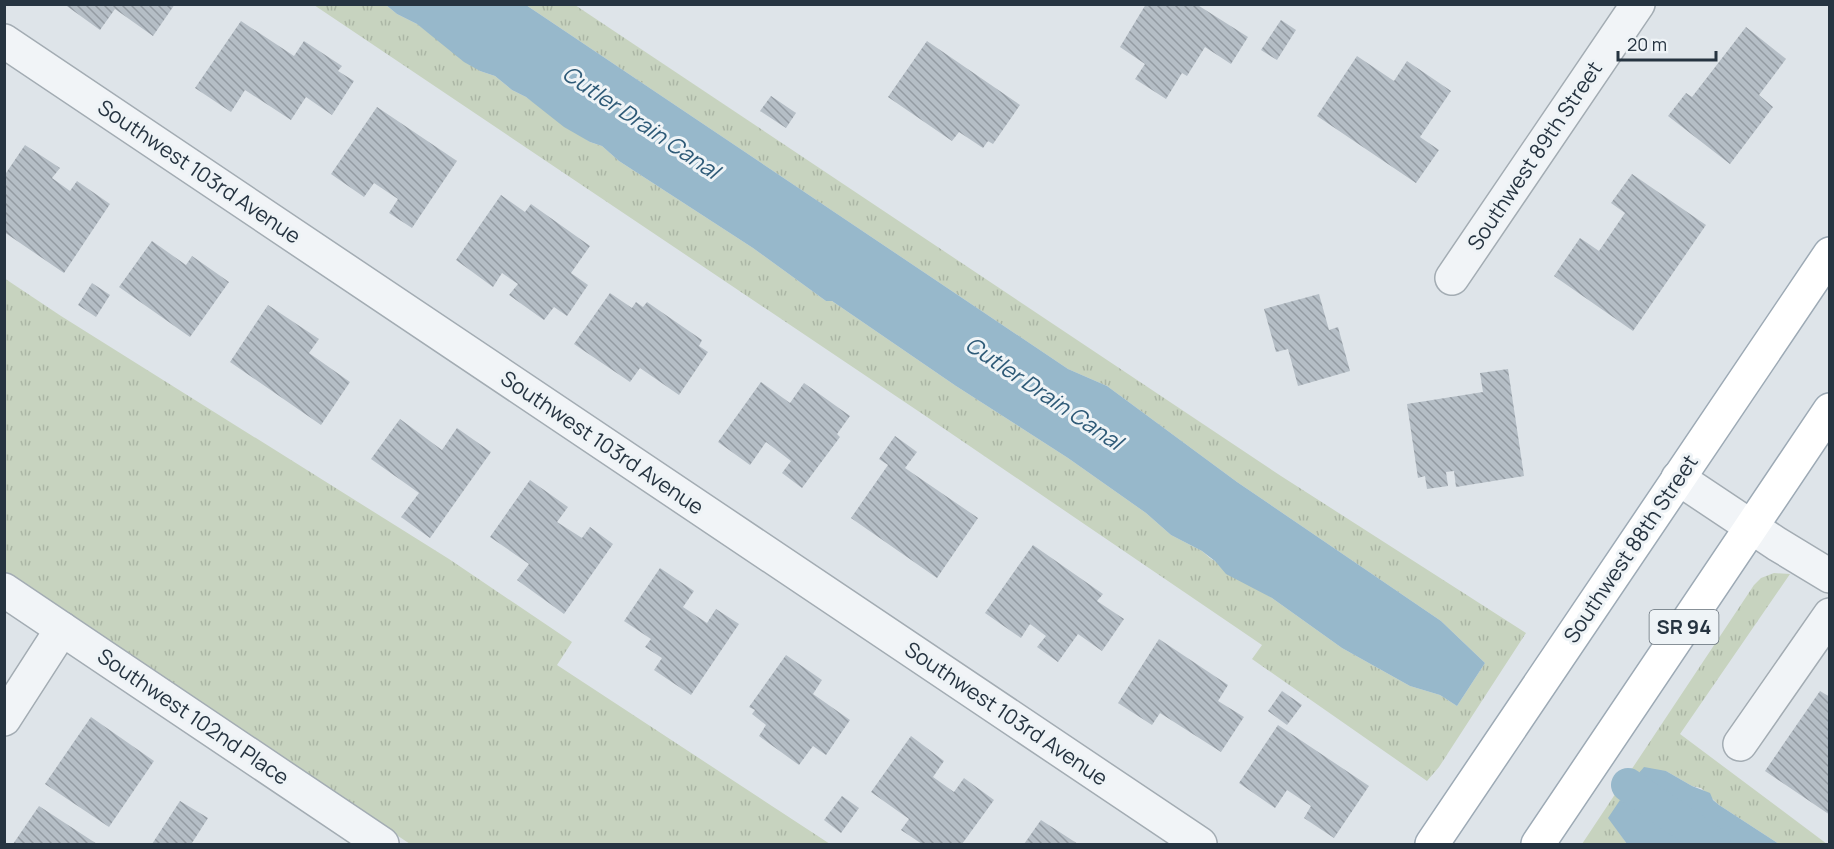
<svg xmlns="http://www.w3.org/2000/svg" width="1834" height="849" font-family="Manrope,sans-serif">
	<defs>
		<pattern id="grass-tufts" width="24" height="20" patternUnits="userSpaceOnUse" patternTransform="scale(1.5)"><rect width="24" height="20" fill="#c7d3bf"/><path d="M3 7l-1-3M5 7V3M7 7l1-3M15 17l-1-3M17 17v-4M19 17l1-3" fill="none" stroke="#abb6a5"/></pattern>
		<pattern id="building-back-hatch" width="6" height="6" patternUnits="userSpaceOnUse" patternTransform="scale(1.5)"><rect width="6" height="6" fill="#b5bec6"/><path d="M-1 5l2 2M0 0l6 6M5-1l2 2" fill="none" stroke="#939ba2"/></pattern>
	</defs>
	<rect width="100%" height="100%" fill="#dee4e9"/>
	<g fill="url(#grass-tufts)">
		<polygon points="314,5 386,5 397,14 417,24 480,71 495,76 512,90 526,97 590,142 602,146 619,161 753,248 826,301 832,301 956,386 1068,458 1146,513 1171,535 1202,551 1210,558 1272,598 1342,648 1410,686 1440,695 1457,706 1485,663 1441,621 1237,482 1107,386 1068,369 526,5 575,5 1281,476 1526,633 1439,767 1427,781 1252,659 1262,645 927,417"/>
		<polygon points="4,278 61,316 449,559 572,642 557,665 830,844 410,844 5,572"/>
		<polygon points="1774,573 1790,574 1680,734 1827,844 1779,844 1719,805 1701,788 1692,786 1666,771 1631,784 1635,788 1625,803 1609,818 1627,844 1582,844 1754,585 1761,578"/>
	</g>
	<g fill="#97b8cb">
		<polygon points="386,5 526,5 1068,369 1107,386 1237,482 1441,621 1485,663 1457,706 1440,695 1410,686 1342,648 1272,598 1226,574 1215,561 1202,551 1171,535 1146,513 1068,458 956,386 832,301 826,301 753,248 619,161 602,146 590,142 564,127 526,97 512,90 495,76 480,71 464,62 417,24 397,14"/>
		<polygon points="1644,767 1666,771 1692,786 1710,793 1713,800 1719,805 1779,844 1627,844 1608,818 1620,800 1626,803 1635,788 1630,784"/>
	</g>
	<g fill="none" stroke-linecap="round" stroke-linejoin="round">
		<polyline stroke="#97b8cb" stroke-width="34" points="1628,785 1714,844"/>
	</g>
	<g fill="url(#building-back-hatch)">
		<polygon points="64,4 175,4 153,36 115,9 100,30"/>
		<polygon points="1146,4 1196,4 1248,37 1231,64 1205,47 1187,76 1182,73 1166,99 1135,79 1145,64 1120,47"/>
		<polygon points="1281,20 1296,30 1277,60 1261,50"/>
		<polygon points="241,21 294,56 304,41 342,66 338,71 354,81 332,115 306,97 291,120 245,90 231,112 195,88"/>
		<polygon points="1746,27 1786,59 1759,95 1773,107 1730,164 1668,116 1686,93 1692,97"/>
		<polygon points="927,41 1020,105 993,144 988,141 983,148 959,132 952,141 888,97"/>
		<polygon points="1357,56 1394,81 1407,61 1451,91 1420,137 1439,150 1416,183 1317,116"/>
		<polygon points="771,96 796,113 786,128 760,111"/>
		<polygon points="377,107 457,161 412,228 389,213 398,199 374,183 364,197 331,174"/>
		<polygon points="25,145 60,168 52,178 70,191 77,181 110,204 64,273 4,232 4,214 6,212 4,211 4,176"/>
		<polygon points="1632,174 1706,225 1633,331 1554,276 1580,238 1599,251 1625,213 1611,203"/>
		<polygon points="501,195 525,212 531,204 590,246 571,273 588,285 567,316 554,307 544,320 509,295 518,284 502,273 493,287 456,260"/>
		<polygon points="152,241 186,265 192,256 229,282 190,337 119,287"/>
		<polygon points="92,283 110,295 96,317 78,305"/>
		<polygon points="610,293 632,308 636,302 643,307 647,302 702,340 699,346 708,352 679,395 640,368 630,382 574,344"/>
		<polygon points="1319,294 1329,330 1338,327 1350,371 1298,386 1288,349 1276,352 1264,309"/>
		<polygon points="268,305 319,339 309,353 350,382 321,425 230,362"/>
		<polygon points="1508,369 1524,476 1456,487 1454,471 1446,472 1448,486 1427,489 1425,476 1418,478 1407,404 1483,392 1480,373"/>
		<polygon points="761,382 790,403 804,383 850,416 837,434 840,437 802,488 782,473 791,461 766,442 750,465 718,442"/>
		<polygon points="400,419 442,450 457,428 491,452 430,538 401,517 419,493 371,459"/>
		<polygon points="895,436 917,452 905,468 978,518 937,578 851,518 888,465 879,459"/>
		<polygon points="530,480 568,507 557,522 582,538 590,527 613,544 564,614 517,580 529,564 490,537"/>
		<polygon points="1033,545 1103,594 1097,601 1124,619 1102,651 1078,634 1058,662 1037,647 1046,636 1030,624 1021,638 985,613"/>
		<polygon points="660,568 694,591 683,607 707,623 716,609 739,624 691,695 654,670 662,658 645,647 651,639 624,621"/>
		<polygon points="1159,639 1228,685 1218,701 1244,717 1221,752 1160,713 1152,725 1118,703"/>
		<polygon points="786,655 822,680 813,694 850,720 826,755 813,746 799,765 759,736 766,725 752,714 755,710 749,707"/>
		<polygon points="1282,691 1302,705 1287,725 1268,711"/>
		<polygon points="1820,691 1830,697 1830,815 1765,771"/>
		<polygon points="91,717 154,761 109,827 45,784"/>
		<polygon points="1278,725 1369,786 1334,838 1304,818 1311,806 1287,790 1275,808 1239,783"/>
		<polygon points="911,736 944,761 933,777 954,792 964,778 994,800 962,844 922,844 901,830 909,819 871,792"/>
		<polygon points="842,796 859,808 841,833 824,820"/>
		<polygon points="180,801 208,818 192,843 194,844 152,844"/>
		<polygon points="39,806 97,844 13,844"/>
		<polygon points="1041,820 1078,844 1024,844"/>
	</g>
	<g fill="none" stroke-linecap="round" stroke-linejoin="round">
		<defs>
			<g id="street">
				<polyline points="4,41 1200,844"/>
				<polyline points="1452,278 1638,4"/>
				<polyline points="1678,478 1777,544 1830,576"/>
				<polyline points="4,590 382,844"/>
				<polyline points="4,719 62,629"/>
				<polyline points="1740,744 1830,615"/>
			</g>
			<g id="primary">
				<polyline points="1432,844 1830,254"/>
				<polyline points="1538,844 1830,410"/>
			</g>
		</defs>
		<use href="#street" stroke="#a3acb3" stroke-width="36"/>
		<use href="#primary" stroke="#9daab5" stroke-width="36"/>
		<use href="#street" stroke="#f1f4f7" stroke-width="33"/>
		<use href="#primary" stroke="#fff" stroke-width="33"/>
	</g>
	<g text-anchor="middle" stroke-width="6" stroke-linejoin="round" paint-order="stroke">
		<rect fill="#eef3f6" stroke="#626d77" stroke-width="1.5" x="1649.5" y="610" width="69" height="34" rx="4.5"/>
		<g font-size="20" font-weight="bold" fill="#263441">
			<text x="1684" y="634">SR 94</text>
		</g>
		<g font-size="21" fill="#263441" stroke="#eef3f6">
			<text transform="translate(1535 156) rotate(-56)" y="7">Southwest 89th Street</text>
			<text transform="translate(199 172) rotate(34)" y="7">Southwest 103rd Avenue</text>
			<text transform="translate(602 443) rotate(34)" y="7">Southwest 103rd Avenue</text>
			<text transform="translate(1631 549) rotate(-56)" y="7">Southwest 88th Street</text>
			<text transform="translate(1006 714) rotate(34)" y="7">Southwest 103rd Avenue</text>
			<text transform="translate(193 717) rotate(34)" y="7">Southwest 102nd Place</text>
		</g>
		<g font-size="22" font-style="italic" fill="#2e5a77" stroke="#eef3f6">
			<text transform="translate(641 122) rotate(34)" y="8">Cutler Drain Canal</text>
			<text transform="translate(1044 393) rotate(34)" y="8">Cutler Drain Canal</text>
		</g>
	</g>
	<rect width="1834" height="849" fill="none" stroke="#263441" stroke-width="12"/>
	<path d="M1618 51v9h98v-9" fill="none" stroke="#263441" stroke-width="3"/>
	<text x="1627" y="51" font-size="18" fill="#263441" stroke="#eef3f6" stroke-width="4.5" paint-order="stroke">20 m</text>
</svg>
